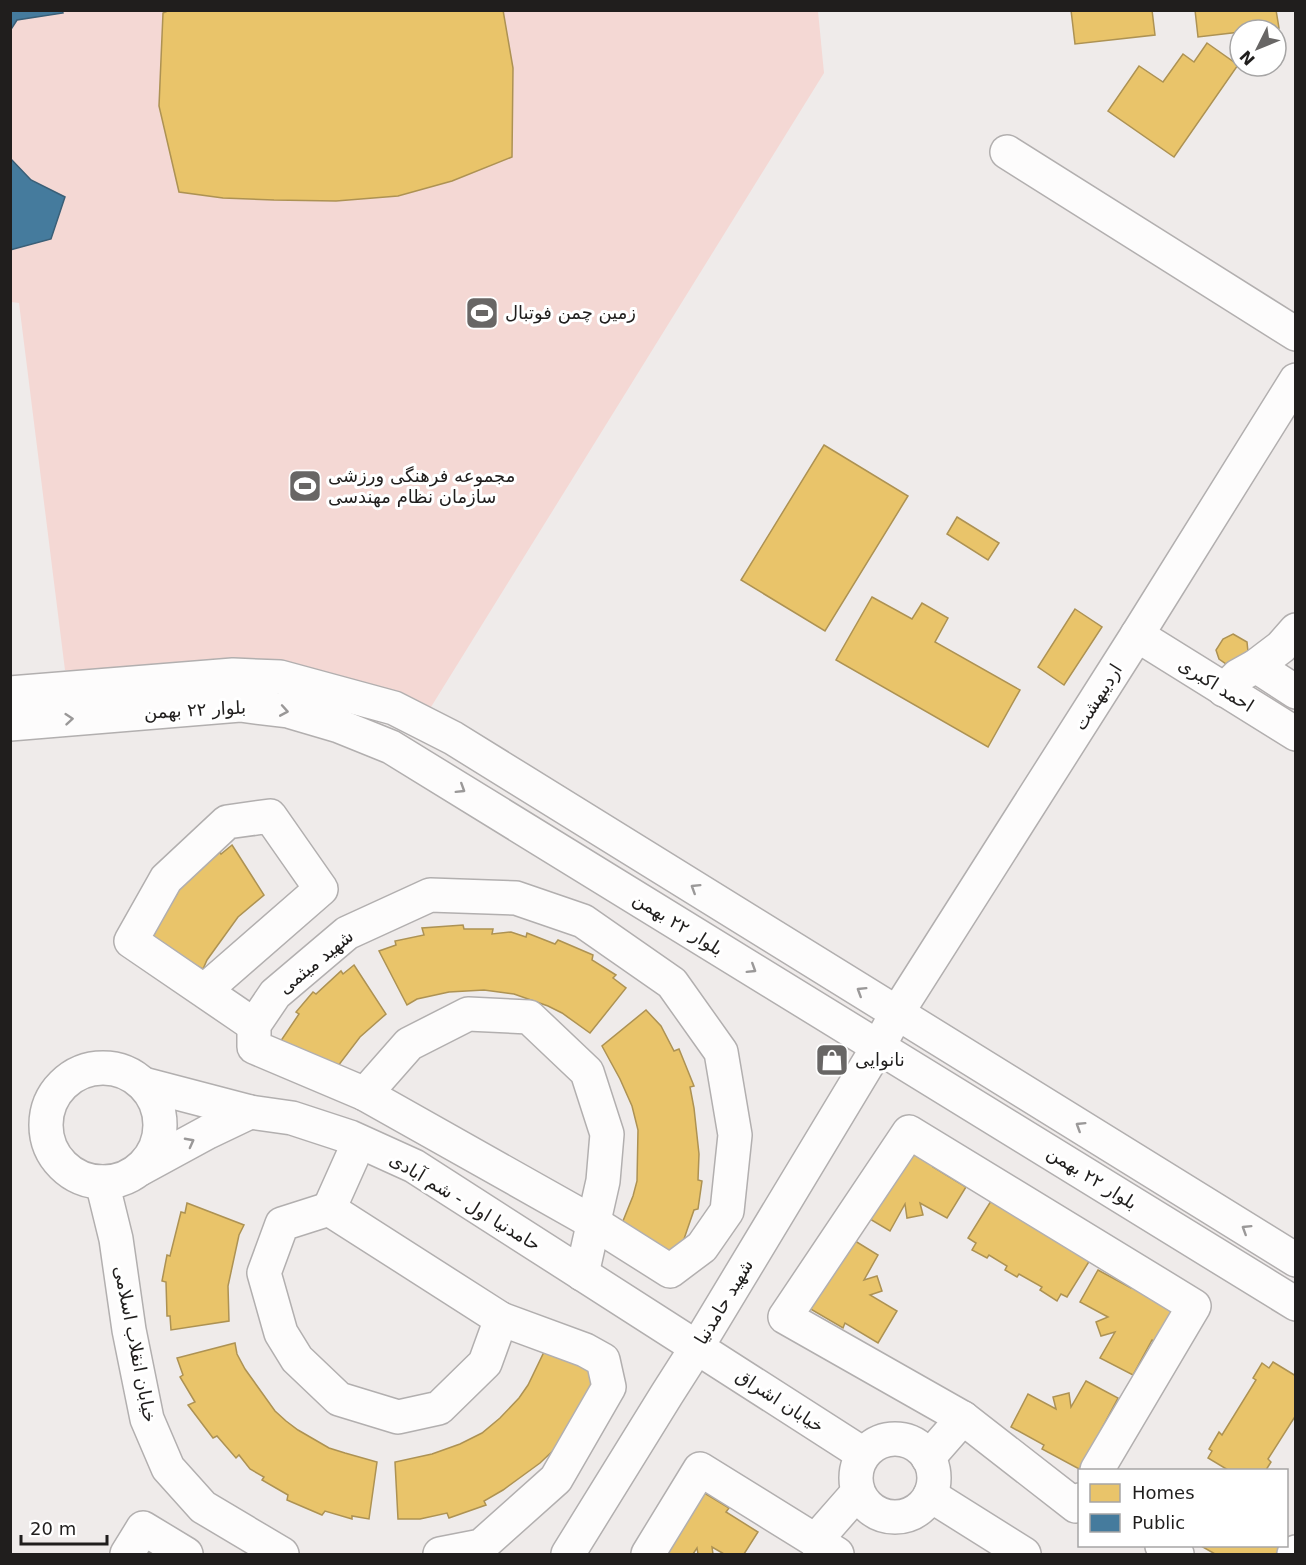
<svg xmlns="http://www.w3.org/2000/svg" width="1306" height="1565" font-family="'DejaVu Sans','Noto Naskh Arabic',sans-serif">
	<rect width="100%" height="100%" fill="#efebea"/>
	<polygon fill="#f4d8d4" points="11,11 818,11 824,73 431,707 65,670 19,303 11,302"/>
	<g fill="#e9c46a" stroke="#ad9253" stroke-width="1.5">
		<polygon points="170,10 503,10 513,68 512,157 452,181 398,196 336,201 274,200 223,198 179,192 159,106 163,13"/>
		<polygon points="1071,10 1152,10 1155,35 1075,44"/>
		<polygon points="1195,10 1276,10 1279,28 1260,30 1240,30 1240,32 1198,37"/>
		<polygon points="1207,43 1238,65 1174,157 1108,111 1139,66 1163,82 1183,54 1194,62"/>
		<polygon points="824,445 908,496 825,631 741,580"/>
		<polygon points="957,517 999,543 988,560 947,534"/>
		<polygon points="872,597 912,619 922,603 948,618 935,642 1020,690 988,747 836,660"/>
		<polygon points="1075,609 1102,627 1064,685 1038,667"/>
		<polygon points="1233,634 1247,642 1248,652 1229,666 1219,659 1216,650 1223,639"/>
		<polygon points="232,845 264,895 238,917 207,960 203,969 149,942 155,933 152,931 177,894 174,892 220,852 221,854"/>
		<polygon points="463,925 464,929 493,929 492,934 511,932 526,937 527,933 555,944 558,940 593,955 592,960 616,975 613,978 626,988 590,1033 562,1013 548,1006 514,994 484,990 449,992 417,999 407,1005 379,951 396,945 395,941 424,935 422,928"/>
		<polygon points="354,965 386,1014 360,1037 338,1066 274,1051 299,1014 296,1012 313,992 316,994 341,971 343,974"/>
		<polygon points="646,1010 661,1026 674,1051 679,1049 694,1086 690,1087 694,1108 699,1154 698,1180 702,1181 698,1209 694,1210 684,1239 673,1260 619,1231 633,1196 637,1181 638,1130 632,1106 620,1079 602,1046"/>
		<polygon points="895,1139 935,1163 933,1167 966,1187 947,1218 920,1203 923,1215 907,1218 905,1204 890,1231 858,1212"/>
		<polygon points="991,1201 1090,1260 1067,1297 1061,1294 1057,1301 1040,1290 1042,1287 1019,1274 1017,1277 1005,1270 1007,1266 989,1255 987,1258 972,1250 976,1243 968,1238"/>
		<polygon points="187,1203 244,1225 239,1235 228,1286 229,1321 171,1330 170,1316 167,1316 166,1282 162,1281 167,1255 170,1256 181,1212 185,1213"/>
		<polygon points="847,1236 878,1255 864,1280 877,1276 882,1291 870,1295 897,1311 878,1343 845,1323 843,1328 802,1304"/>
		<polygon points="1098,1270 1131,1288 1134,1283 1175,1306 1156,1342 1152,1340 1133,1375 1100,1358 1115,1332 1101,1336 1096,1322 1108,1317 1080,1302"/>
		<polygon points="235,1343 237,1354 245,1369 275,1411 286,1421 298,1430 329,1448 345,1453 377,1462 369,1519 352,1516 352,1519 325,1511 322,1515 287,1500 288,1495 262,1480 264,1477 250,1469 239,1455 236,1458 217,1436 213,1438 188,1405 195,1402 180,1377 183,1375 177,1358"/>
		<polygon points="544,1352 601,1373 559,1445 540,1463 503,1490 484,1501 486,1505 449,1518 447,1513 420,1519 398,1519 395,1462 432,1454 460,1444 482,1433 500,1418 519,1398 528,1385"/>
		<polygon points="1273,1362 1296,1376 1296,1415 1268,1459 1271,1462 1266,1470 1228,1470 1208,1458 1212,1451 1209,1449 1219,1432 1222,1435 1256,1380 1253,1378 1262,1363 1269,1368"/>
		<polygon points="1086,1381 1118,1398 1099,1434 1103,1436 1081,1470 1042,1449 1044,1445 1011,1427 1028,1394 1056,1409 1053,1397 1069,1393 1071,1407"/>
		<polygon points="688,1483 729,1508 726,1512 758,1532 744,1554 724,1554 712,1547 713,1554 698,1554 697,1548 693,1554 650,1554"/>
		<polygon points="1201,1546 1282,1546 1276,1554 1215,1554"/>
	</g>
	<g fill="#457b9d" stroke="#3a5f77" stroke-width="1.5">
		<polygon points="10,10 62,10 63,13 17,20 10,31"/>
		<polygon points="10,158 31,180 65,197 51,239 10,250"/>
	</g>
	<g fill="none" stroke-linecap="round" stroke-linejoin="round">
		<defs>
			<g id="minor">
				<polyline points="1007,152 1296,334"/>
				<polyline points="1137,635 1296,734"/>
				<polyline points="1256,666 1296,692"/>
				<polyline points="1224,690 1238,676 1256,666 1281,647 1296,630"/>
				<polyline points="10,693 233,675 280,677 394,708 453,738 1296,1260"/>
				<polyline points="10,724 240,705 288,711 339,726 391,747 1296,1304"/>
				<polygon points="430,895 516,898 583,921 672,983 721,1052 735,1135 727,1211 702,1247 670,1271 594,1223 365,1094 254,1047 254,1025 275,994 347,933"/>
				<polyline points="204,991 321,889 270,816 227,822 166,879 131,941 254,1025"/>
				<circle cx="103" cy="1125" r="57"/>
				<polyline points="143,1084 250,1112 292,1118 350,1137 414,1166 863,1454"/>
				<polyline points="365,1094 409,1044 468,1014 529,1017 587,1072 607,1134 603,1181 582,1274"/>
				<polyline points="359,1142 329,1209 501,1319 585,1350 603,1360 609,1387 556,1479 481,1546 440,1554"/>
				<polyline points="140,1169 208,1132 250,1112"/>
				<polyline points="102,1182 116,1239 129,1330 147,1419 168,1468 203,1507 282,1554"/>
				<polyline points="329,1209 282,1224 264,1273 281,1333 297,1359 339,1399 398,1417 439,1408 485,1363 501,1319"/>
				<polyline points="963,1418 785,1317 909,1132 1194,1306 1097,1470"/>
				<circle cx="895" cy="1478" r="39"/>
				<polyline points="928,1458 963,1418 1076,1506 1080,1500"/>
				<polyline points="930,1495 1024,1554"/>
				<polyline points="815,1541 858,1492"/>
				<polyline points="1162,1546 1177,1554"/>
				<polyline points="127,1554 143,1528 186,1554"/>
				<polyline points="568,1554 667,1394 697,1347 878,1047 897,1013 1137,635 1296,380"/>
				<polyline points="648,1554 700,1469 837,1554"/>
				<polyline points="1294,1554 1296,1552"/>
			</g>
		</defs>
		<use href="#minor" stroke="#b2afaf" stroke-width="36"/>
		<use href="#minor" stroke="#fdfcfc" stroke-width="33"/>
	</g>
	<defs><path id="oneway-chevron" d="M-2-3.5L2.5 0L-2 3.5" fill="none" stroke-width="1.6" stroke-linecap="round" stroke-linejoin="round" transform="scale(1.5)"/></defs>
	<g stroke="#9a9898">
		<use href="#oneway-chevron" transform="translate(284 711) rotate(10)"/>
		<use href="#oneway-chevron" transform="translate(69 719) rotate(-5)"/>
		<use href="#oneway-chevron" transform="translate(461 789) rotate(32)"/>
		<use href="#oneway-chevron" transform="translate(695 888) rotate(-148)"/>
		<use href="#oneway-chevron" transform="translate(752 969) rotate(32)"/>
		<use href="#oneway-chevron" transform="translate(861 991) rotate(-148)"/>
		<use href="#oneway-chevron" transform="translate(1080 1126) rotate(-148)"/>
		<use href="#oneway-chevron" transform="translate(190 1142) rotate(-28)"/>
		<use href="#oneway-chevron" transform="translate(1246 1229) rotate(-148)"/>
	</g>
	<defs>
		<symbol id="stadium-square" viewBox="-11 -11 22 22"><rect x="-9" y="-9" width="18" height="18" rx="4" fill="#686665" stroke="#fff"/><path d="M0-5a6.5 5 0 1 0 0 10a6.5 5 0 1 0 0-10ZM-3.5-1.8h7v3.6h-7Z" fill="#fff"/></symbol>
		<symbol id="shop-square" viewBox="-11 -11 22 22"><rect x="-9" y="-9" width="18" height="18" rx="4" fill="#686665" stroke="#fff"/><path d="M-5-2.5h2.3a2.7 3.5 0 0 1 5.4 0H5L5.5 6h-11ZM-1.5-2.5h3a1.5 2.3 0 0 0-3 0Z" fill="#fff"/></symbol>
	</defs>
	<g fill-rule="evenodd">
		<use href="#stadium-square" x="463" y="294" width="38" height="38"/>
		<use href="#stadium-square" x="286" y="467" width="38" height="38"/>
		<use href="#shop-square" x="813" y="1041" width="38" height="38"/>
	</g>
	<g text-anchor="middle" stroke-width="6" stroke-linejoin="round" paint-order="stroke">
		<g font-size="18" fill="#201e1d" stroke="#fff" text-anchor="start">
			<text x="505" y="319">زمین چمن فوتبال</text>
			<text x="328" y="482">مجموعه فرهنگی ورزشی<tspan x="328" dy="21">سازمان نظام مهندسی</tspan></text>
			<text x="855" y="1066">نانوایی</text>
		</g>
		<g font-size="18" fill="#201e1d" stroke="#fff">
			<text transform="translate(1216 685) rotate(32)" y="6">احمد اکبری</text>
			<text transform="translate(1098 697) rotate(-58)" y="6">اردیبهشت</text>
			<text transform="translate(195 710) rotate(-3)" y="6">بلوار ۲۲ بهمن</text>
			<text transform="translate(678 924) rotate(32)" y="6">بلوار ۲۲ بهمن</text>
			<text transform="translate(316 962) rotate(-39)" y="6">شهید میثمی</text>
			<text transform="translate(1092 1178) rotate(32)" y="6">بلوار ۲۲ بهمن</text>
			<text transform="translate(465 1202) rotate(31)" y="6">حامدنیا اول - شم آبادی</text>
			<text transform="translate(724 1302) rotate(-59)" y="6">شهید حامدنیا</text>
			<text transform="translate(135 1344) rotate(79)" y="6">خیابان انقلاب اسلامی</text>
			<text transform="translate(780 1401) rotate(33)" y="6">خیابان اشراق</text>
		</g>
	</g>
	<rect width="1306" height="1565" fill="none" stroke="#201e1d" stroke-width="24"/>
	<rect x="1078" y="1469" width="210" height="78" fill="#ffffff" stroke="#a6a5a5" stroke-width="1.5"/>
	<rect x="1090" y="1484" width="30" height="18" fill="#e9c46a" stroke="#a6a5a5" stroke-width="1.5"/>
	<text x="1132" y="1499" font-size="18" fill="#201e1d">Homes</text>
	<rect x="1090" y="1514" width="30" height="18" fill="#457b9d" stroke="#a6a5a5" stroke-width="1.5"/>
	<text x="1132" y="1529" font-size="18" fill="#201e1d">Public</text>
	<g transform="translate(1258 48) rotate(227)"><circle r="28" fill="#ffffff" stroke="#a6a5a5" stroke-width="1.5"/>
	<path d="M0-4.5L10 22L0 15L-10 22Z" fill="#686665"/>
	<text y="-9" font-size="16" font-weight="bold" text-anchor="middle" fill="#201e1d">N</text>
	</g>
	<path d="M21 1535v9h86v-9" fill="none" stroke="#201e1d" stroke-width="3"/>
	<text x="30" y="1535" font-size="18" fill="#201e1d" stroke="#ffffff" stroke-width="4.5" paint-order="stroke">20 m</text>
</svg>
